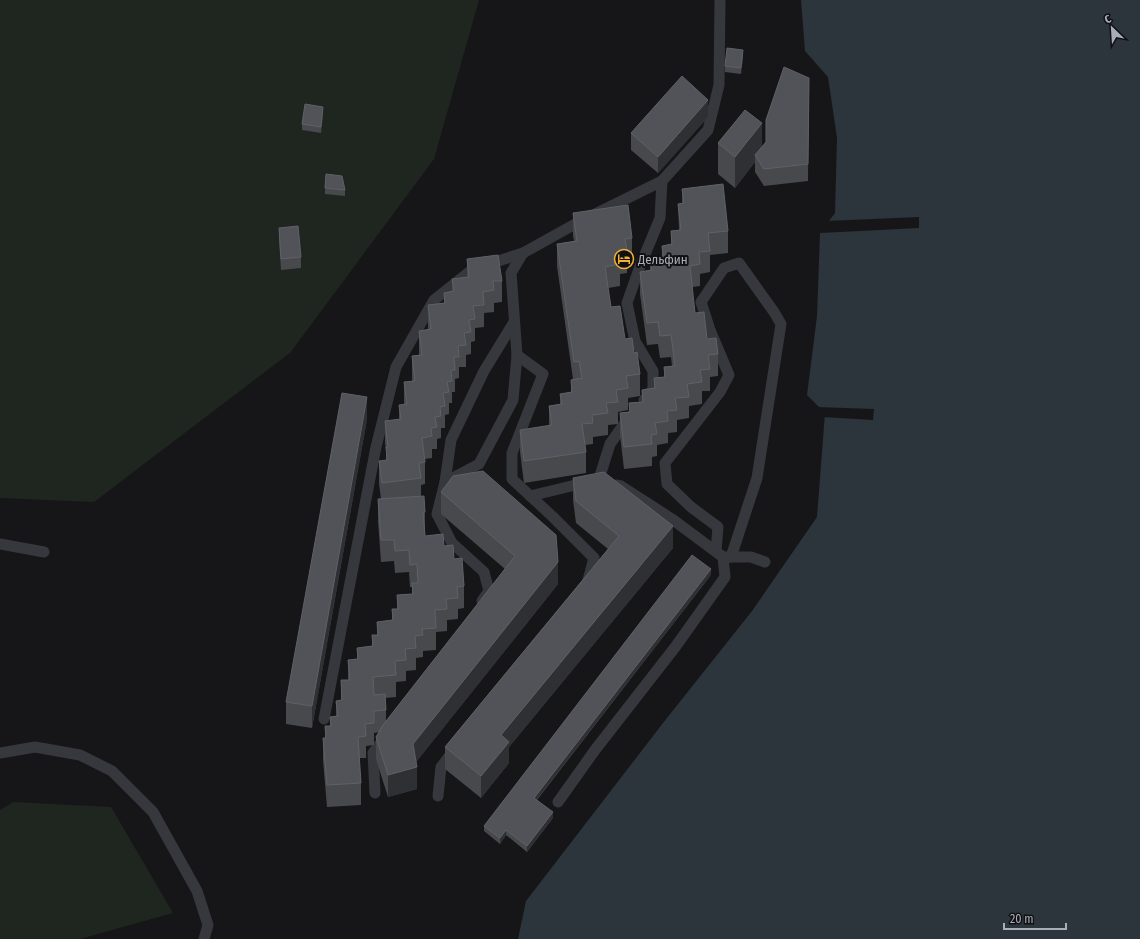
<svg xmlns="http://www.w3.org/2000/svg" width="1140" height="939" font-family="'Fira Sans Condensed',sans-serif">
	<rect width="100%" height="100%" fill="#161618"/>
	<g fill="#1e261f">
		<polygon points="0,0 479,0 434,159 290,353 94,502 0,498"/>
		<polygon points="13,802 111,807 173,913 80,939 0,939 0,810"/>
	</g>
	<polygon fill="#2c353c" points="801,0 1140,0 1140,939 518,939 526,901 663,723 752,611 817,517 825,413 807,395 817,316 820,233 835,213 837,138 828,77 805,51"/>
	<g fill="#161618">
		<polygon points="919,217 919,228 820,233 820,229 826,221"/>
		<polygon points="816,407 874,409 873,420 822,417 823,414"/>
	</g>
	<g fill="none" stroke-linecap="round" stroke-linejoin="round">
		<g stroke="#37383d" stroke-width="11">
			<polyline points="517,355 543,374 512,453 512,479 552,516 594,558 587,584"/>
			<polyline points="644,400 653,389 653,371 635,341 627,303 639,269 660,218 662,181"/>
			<polyline points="599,479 610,444 629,417"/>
			<polyline points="445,482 451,440 484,371 514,322"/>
			<polyline points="530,496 588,482"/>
			<polyline points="0,544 44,552"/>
			<polyline points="716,551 718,527 691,507 667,484 665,463 720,392 729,375 710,330 701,302 724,268 739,263 774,312 781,324 757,478 731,557"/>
			<polyline points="724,557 751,557 765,562"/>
			<polyline points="482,601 489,591 484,572 452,543 437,514 445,482 479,464 513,400 517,355 511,273 523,253"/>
			<polyline points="324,719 376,447 396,367 434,300 473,269 523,253 577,223 662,181 708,130 719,85 720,0"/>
			<polyline points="0,753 35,747 80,755 112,771 153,812 197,891 208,925 204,939"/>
			<polyline points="375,793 373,753 385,737"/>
			<polyline points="438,796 441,767 454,750"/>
			<polyline points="558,802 595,750 676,646 725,577 723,557 672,519 621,486 616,485"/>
		</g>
	</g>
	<g fill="#47494d">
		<polygon points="743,56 741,74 725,72 725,66"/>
		<polygon points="809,78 808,181 764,186 755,172 755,162 735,188 718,174 718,143 762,147 766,142"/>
		<polygon points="323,113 321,133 302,130 302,124"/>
		<polygon points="708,117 658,173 631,150 631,133"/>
		<polygon points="325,188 345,190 345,196 325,194"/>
		<polygon points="682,189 728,231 728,253 710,255 710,272 700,274 700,286 692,287 695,313 707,339 718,354 718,376 710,377 710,391 702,391 702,404 689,406 689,418 677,420 677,432 668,433 668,443 657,445 657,456 652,457 652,466 624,469 620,435 620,413 629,412 629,403 642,402 642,390 654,388 654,378 664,377 664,367 672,366 671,357 660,358 658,344 647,345 640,294 640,272 650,270 650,258 662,257 662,246 671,244 671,231 679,230 678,204 682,203"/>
		<polygon points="573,213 632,238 632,260 627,261 627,273 620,274 620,286 608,288 611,307 625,339 634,353 640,374 640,396 628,398 628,410 618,412 618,424 608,425 608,435 593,437 593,444 585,445 586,452 586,473 524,483 520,452 520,430 549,426 549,406 560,404 560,394 571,392 571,380 573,379 557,266 557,244 574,241 573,235"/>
		<polygon points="279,228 301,257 301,268 281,270 279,239"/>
		<polygon points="467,259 502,281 502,302 494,303 494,312 484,313 484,327 475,328 475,341 471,342 471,354 466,355 466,367 459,367 459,378 455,379 455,392 452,392 452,403 449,403 449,414 445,415 445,428 441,428 441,438 437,439 437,449 432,449 432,458 425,459 425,484 421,485 421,496 425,512 425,536 444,546 454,559 464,586 464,608 458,609 458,619 447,620 447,631 436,632 436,650 423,651 423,657 416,658 416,670 406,671 406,681 396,682 396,697 385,698 386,710 386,721 505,569 441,514 441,492 558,584 416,762 417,789 388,797 376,759 376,737 379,732 374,733 374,745 366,746 366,758 359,758 361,783 361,805 327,807 323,760 323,738 325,738 325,726 330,726 330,717 336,716 336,701 341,701 341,680 348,680 348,660 357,659 357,648 372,646 372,635 377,635 377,622 392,620 392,609 397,609 397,595 412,594 412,587 410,587 409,572 395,573 394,561 381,562 378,521 378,499 381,499 379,483 379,461 386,460 386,450 385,443 385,421 399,419 399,405 404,405 404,382 412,381 412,356 419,355 419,331 428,330 428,305 444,303 444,293 452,291 452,279 467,277"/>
		<polygon points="367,419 312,728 286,724 286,702"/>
		<polygon points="573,478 673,548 509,747 509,763 481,798 445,769 445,747 608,549 576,523 573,500"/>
		<polygon points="711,575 537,800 553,818 527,852 506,835 500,844 484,831 484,826"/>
	</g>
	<g fill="#2f3033">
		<polygon points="743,50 743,56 741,74 741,68"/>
		<polygon points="708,100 708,117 658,173 658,157"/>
		<polygon points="323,107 323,113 321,133 321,127"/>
		<polygon points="762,123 762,154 755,155 755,162 735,188 735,157"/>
		<polygon points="367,397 367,419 312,728 312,706"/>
		<polygon points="673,526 673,548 509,747 509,763 481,798 481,776 501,735"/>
		<polygon points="558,562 558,584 413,766 413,744"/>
		<polygon points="711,569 711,575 534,803 534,798"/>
		<polygon points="417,767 417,789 388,797 388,775"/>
		<polygon points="553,812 553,818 527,852 527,846"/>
		<polygon points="506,830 506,835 500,844 500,838"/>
	</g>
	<g fill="#525359" stroke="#5f6168">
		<polygon points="727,48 743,50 741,68 725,66"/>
		<polygon points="784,67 809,78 808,164 764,169 755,155 766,142 766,120"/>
		<polygon points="682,76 708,100 658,157 631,133"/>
		<polygon points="305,104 323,107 321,127 302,124"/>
		<polygon points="745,110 762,123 735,157 718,143"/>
		<polygon points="326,174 342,176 345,190 325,188"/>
		<polygon points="723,184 728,231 708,233 710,251 699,252 700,264 690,266 695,313 704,312 707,339 716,338 718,354 708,355 710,369 700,370 702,382 687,384 689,397 675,398 677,410 667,411 668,421 655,423 657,434 651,435 652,444 624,447 620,413 630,412 629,403 643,402 642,390 655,388 654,378 665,377 664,367 675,366 671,335 660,336 658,322 647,323 640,272 652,270 650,258 663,256 662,246 672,244 671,231 681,230 678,204 684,203 682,189"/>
		<polygon points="628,205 632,238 625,239 627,251 618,252 620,264 605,267 611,307 620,306 625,339 632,338 634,353 637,352 640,374 626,376 628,388 616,390 618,402 606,403 608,413 592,415 593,423 582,424 586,452 524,461 520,430 552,425 549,406 562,404 560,394 572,392 571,380 582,378 579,361 574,362 557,244 577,241 573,213"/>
		<polygon points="298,226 301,257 281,259 279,228"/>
		<polygon points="498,255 502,281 493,281 494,290 483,292 484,305 473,306 475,319 469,320 471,332 464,333 466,345 458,346 459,357 454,357 455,370 451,370 452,381 447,382 449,392 443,393 445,406 440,407 441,416 435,417 437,427 431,428 432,436 422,438 425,462 419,463 421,478 382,483 379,461 387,460 386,447 388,447 385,421 401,419 399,405 407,404 404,382 415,381 412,356 422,355 419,331 431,329 428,305 445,303 444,293 454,291 452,279 469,277 467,259"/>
		<polygon points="342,393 367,397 312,706 286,702"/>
		<polygon points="483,471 556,535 558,562 413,744 417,767 388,775 376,737 383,725 515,556 441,492 453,476"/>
		<polygon points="604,472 673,526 501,735 509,742 481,776 445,747 619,536 576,501 573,478"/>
		<polygon points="424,496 425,512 423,512 425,536 443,534 444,546 453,545 454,559 462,558 464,586 457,587 458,598 446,599 447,609 435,610 436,628 422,629 423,635 415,636 416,648 405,649 406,660 395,661 396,675 373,677 374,695 385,694 386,710 374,711 374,723 365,724 366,736 358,737 361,783 327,785 323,738 326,738 325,726 331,726 330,717 338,716 336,701 342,700 341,680 350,680 348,660 358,659 357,648 373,646 372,635 378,635 377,622 393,620 392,609 398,609 397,595 413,594 412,583 418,583 417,564 410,565 409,550 395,551 394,540 381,540 378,499"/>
		<polygon points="692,555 711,569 534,798 553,812 527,846 506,830 500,838 484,826"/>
	</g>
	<defs>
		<symbol id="hotel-ring" viewBox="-11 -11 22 22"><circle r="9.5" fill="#111113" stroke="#f2b134" stroke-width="1.5"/><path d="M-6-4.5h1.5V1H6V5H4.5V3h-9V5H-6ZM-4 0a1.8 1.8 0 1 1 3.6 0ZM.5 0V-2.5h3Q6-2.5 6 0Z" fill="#f2b134"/></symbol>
	</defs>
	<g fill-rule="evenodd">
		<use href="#hotel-ring" x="613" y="248" width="22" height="22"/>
	</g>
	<g text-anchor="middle" stroke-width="4" stroke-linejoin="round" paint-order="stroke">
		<g font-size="13" fill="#a8adb8" stroke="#111113" text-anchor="start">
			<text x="638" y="264">Дельфин</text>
		</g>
	</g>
	<g transform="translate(1112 28) rotate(335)" stroke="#111113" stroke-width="3" paint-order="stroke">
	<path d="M0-3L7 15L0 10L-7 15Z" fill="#a8adb8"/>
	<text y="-6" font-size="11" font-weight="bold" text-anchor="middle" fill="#a8adb8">С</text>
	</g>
	<path d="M1004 923v6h62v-6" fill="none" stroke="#a8adb8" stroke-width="2"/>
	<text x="1010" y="923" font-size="12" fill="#a8adb8" stroke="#111113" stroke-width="3" paint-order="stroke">20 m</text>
</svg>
